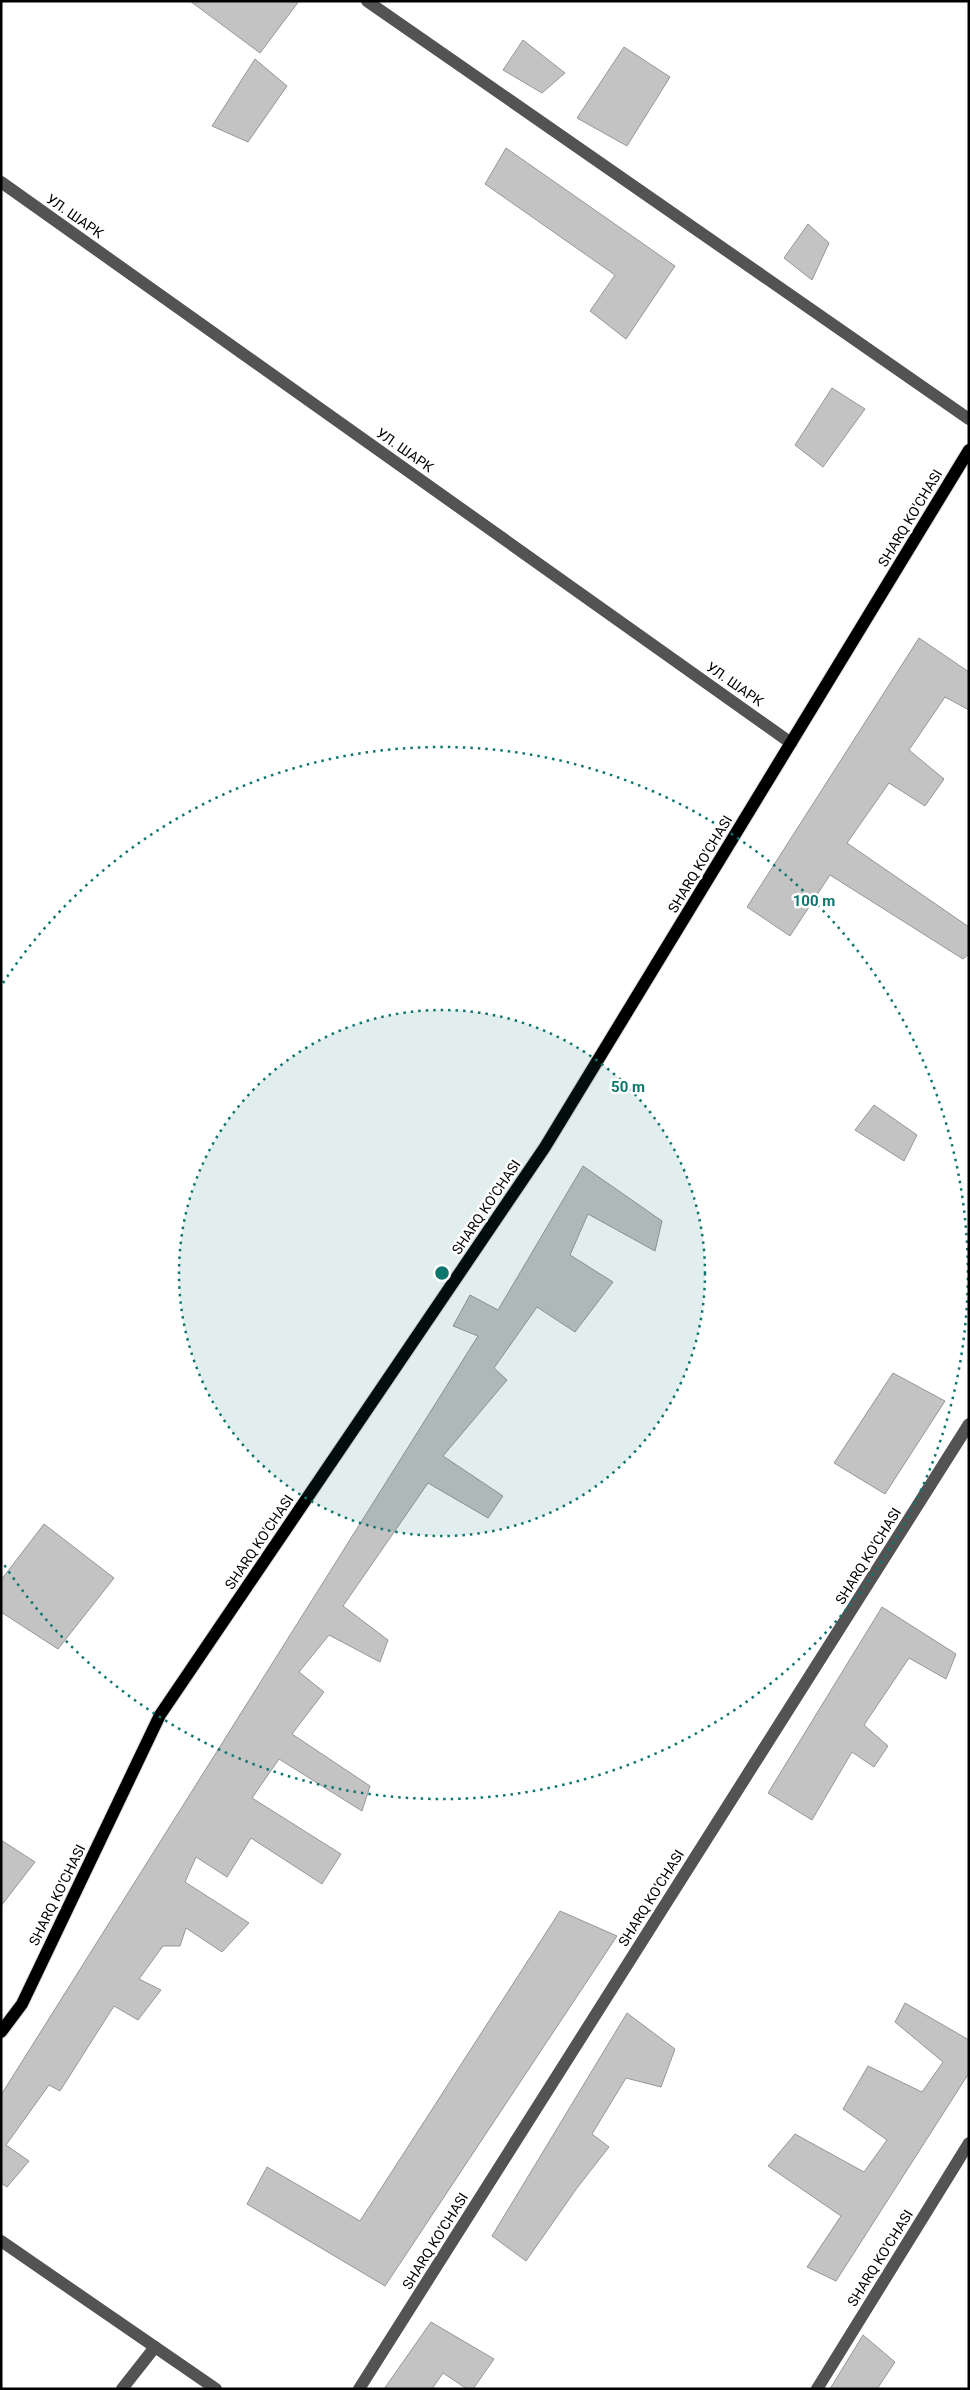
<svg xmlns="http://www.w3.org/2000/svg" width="970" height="2390" font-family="Roboto,sans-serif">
	<rect width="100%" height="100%" fill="#fff"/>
	<g fill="#c3c3c3" stroke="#979797">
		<polygon points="190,1 299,1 260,53"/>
		<polygon points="523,40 565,73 542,93 503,70"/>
		<polygon points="624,47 670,77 627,146 577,118"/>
		<polygon points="255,59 287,86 248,142 212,126"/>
		<polygon points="506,148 675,266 626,339 590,311 615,275 485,184"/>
		<polygon points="808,224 829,243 812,280 784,258"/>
		<polygon points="832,388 865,409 823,467 795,445"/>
		<polygon points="919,638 969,672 969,710 945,697 909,750 944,779 925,806 889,783 847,843 969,927 969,954 963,959 830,875 790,936 747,907"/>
		<polygon points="874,1105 917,1135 904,1161 855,1130"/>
		<polygon points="583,1166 662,1221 655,1251 588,1214 570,1255 613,1282 575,1332 537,1307 494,1368 507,1380 443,1456 503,1496 488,1518 428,1483 343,1606 388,1640 380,1662 329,1635 299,1672 324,1692 292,1734 370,1786 362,1811 279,1759 252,1798 341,1854 322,1884 251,1838 227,1877 196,1857 185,1882 249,1923 222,1952 186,1928 180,1946 163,1946 139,1979 161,1990 138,2020 114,2006 60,2091 49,2085 6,2145 29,2161 7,2187 1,2183 1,2095 478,1336 453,1326 470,1295 498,1310"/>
		<polygon points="893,1373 945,1401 885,1494 834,1463"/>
		<polygon points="44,1524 114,1578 58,1649 1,1612 1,1580"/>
		<polygon points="882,1607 956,1654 946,1679 909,1658 864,1725 888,1746 874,1767 852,1752 812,1820 768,1793"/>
		<polygon points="1,1840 35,1862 1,1906"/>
		<polygon points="560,1911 617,1936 385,2286 247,2204 267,2167 360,2221"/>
		<polygon points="905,2003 969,2040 969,2073 836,2281 807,2267 841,2216 768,2166 795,2134 864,2172 887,2140 843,2109 868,2066 922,2092 943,2062 895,2022"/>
		<polygon points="627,2013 675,2049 661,2087 626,2078 592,2134 609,2147 577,2188 526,2261 492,2236"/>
		<polygon points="431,2322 494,2359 473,2389 467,2389 443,2373 432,2389 384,2389"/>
		<polygon points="863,2335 895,2362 877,2389 830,2389"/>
	</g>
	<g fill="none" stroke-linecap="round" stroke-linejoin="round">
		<defs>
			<polyline id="major" points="1,2032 22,2004 160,1715 545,1147 969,450"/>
		</defs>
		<use href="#major" stroke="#dbdbdb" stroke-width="14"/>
		<g stroke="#535353" stroke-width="12">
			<polyline points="367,1 969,419"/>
			<polyline points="1,182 791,743"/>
			<polyline points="1,2241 216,2389"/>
			<polyline points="122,2389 155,2347"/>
			<polyline points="359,2389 969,1424"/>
			<polyline points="817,2389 969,2143"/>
		</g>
		<use href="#major" stroke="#000" stroke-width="12"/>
	</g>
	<circle cx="442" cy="1273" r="263" fill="#0f766e" fill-opacity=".12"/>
	<g fill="none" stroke="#0f766e" stroke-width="2.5" stroke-dasharray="2.5 5">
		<circle cx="442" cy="1273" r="263"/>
		<path d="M3 983A526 526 0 1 1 3 1563"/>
	</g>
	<g text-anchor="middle" stroke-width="5" stroke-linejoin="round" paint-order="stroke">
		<g font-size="14" fill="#000" stroke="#fff">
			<text transform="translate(75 216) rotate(35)" y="5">УЛ. ШАРК</text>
			<text transform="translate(405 450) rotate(35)" y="5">УЛ. ШАРК</text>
			<text transform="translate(910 518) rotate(-59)" y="5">SHARQ KO'CHASI</text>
			<text transform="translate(735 684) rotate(35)" y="5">УЛ. ШАРК</text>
			<text transform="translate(700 864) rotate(-59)" y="5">SHARQ KO'CHASI</text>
			<text transform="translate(486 1207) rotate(-56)" y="5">SHARQ KO'CHASI</text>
			<text transform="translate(259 1542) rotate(-56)" y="5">SHARQ KO'CHASI</text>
			<text transform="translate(868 1556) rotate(-58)" y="5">SHARQ KO'CHASI</text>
			<text transform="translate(57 1895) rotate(-64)" y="5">SHARQ KO'CHASI</text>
			<text transform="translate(651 1898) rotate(-58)" y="5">SHARQ KO'CHASI</text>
			<text transform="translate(435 2241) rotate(-58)" y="5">SHARQ KO'CHASI</text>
			<text transform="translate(880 2258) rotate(-58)" y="5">SHARQ KO'CHASI</text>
		</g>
	</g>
	<circle cx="442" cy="1273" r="8" fill="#0f766e" stroke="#fff" stroke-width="2.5"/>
	<g font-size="15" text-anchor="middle" font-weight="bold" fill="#0f766e" stroke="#fff" stroke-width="5" stroke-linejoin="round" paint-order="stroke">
		<text x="814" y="906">100 m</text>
		<text x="628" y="1092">50 m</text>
	</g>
	<rect width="970" height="2390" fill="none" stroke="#000000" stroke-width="5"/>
</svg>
